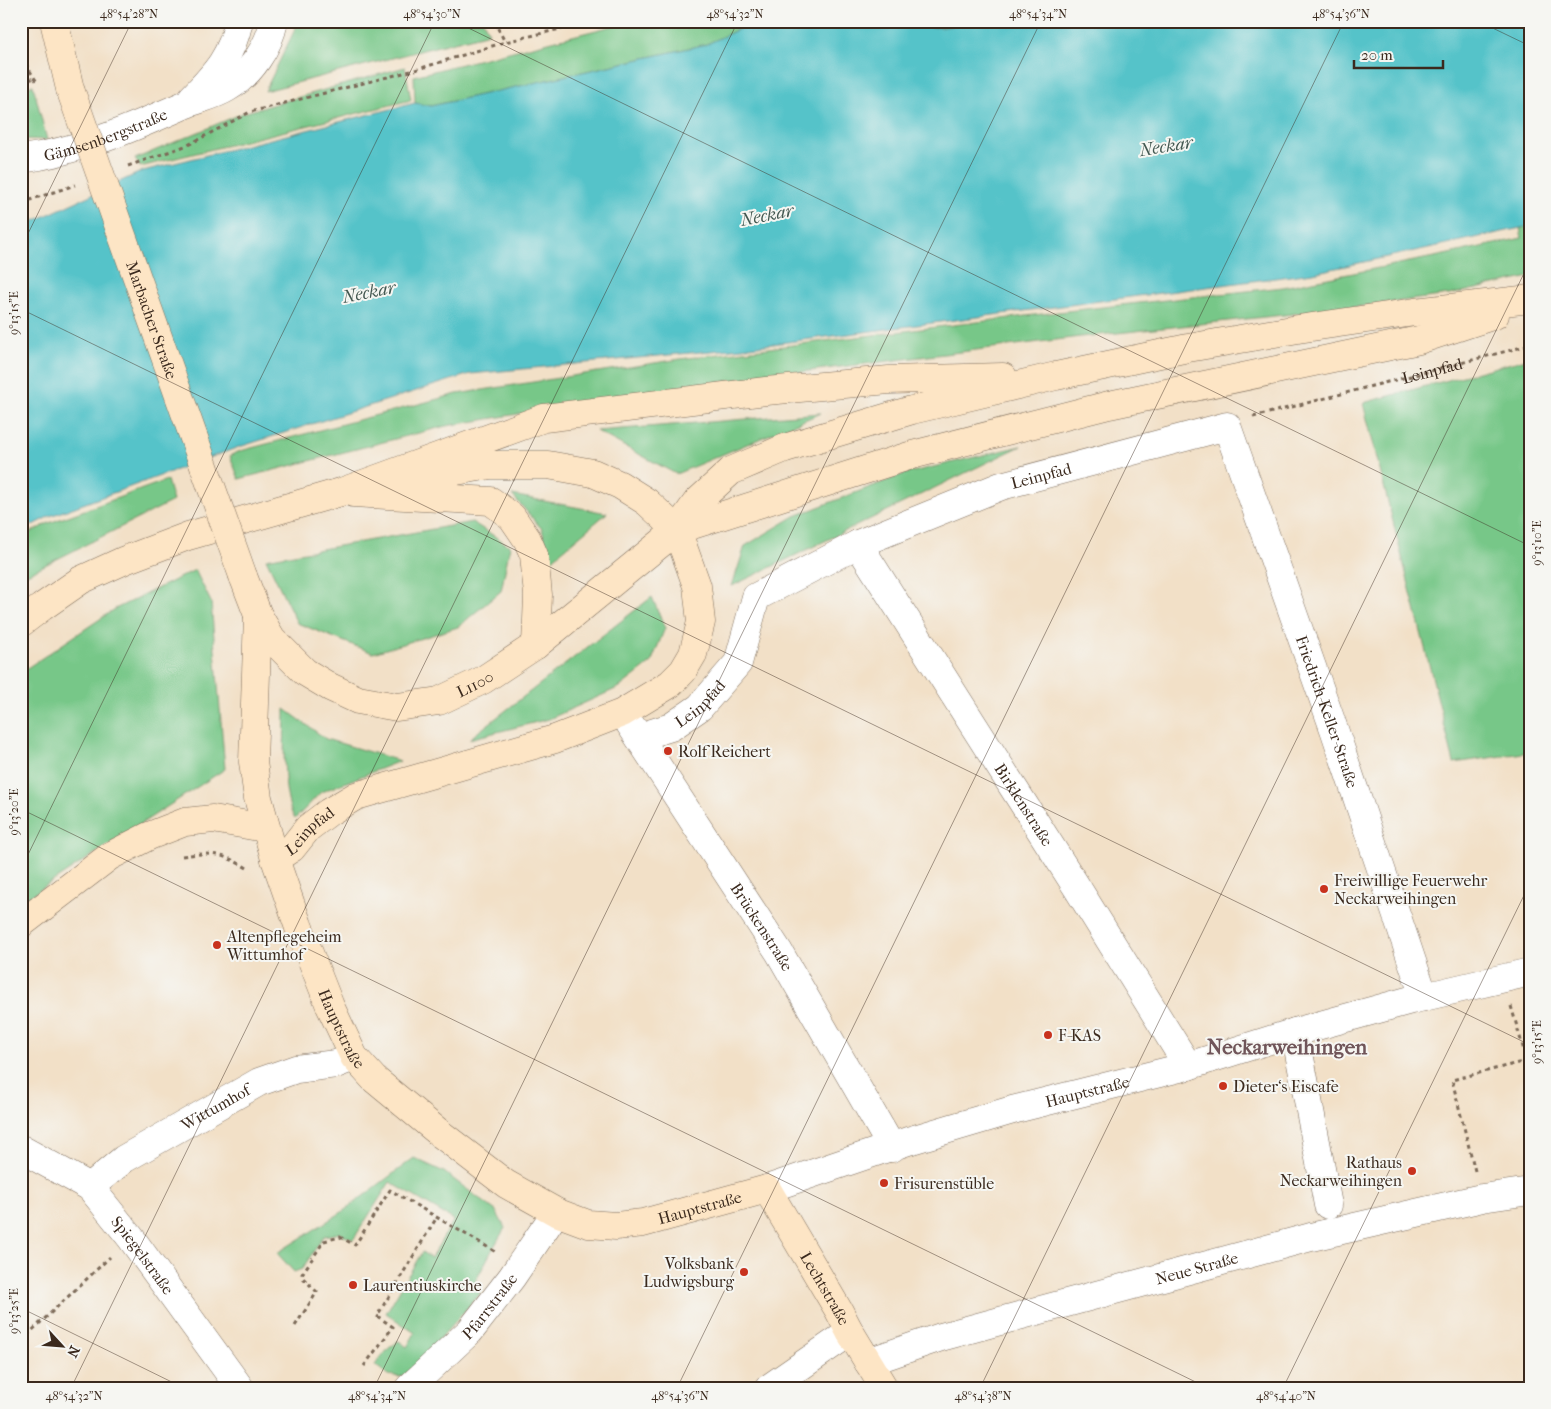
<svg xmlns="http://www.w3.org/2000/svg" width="1551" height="1409" font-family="'IM FELL French Canon',serif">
	<rect width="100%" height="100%" fill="#f6f6f2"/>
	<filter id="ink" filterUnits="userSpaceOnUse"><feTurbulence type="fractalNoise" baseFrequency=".02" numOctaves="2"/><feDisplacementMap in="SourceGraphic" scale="10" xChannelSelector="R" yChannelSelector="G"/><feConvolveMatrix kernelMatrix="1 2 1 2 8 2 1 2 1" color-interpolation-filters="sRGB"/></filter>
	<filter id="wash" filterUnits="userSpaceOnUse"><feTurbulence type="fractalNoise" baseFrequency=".0096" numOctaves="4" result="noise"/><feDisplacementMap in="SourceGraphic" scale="20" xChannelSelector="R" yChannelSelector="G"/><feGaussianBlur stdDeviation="1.12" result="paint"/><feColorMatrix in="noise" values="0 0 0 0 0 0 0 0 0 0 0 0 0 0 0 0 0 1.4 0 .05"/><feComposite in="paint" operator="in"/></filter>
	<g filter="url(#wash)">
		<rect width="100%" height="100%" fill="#f2e0c7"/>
		<g fill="#77c788" stroke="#597853">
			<polygon points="299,21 483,21 489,33 265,91"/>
			<polygon points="632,21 756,21 707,44 431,106 415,103 414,76"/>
			<path d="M917,21H969C952,26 934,32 917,21Z"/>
			<polygon points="405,67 411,100 140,167 135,159 243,113"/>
			<polygon points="33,85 47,140 21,139 21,87"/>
			<polygon points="1530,226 1530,277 1449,295 1339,309 1080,337 681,387 446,426 239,479 230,456 240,451 457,394 680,359 1058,312 1283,287 1444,255 1522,238 1520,228"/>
			<polygon points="1530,358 1530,752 1454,763 1363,403"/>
			<polygon points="821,413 676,474 596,431 597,431"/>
			<polygon points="1021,446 732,586 745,546 795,516 904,474"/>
			<polygon points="167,480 173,501 21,577 21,537 49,523"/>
			<polygon points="512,495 607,513 550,561 542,529"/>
			<polygon points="472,522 510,546 501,591 458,627 373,653 297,623 266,559"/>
			<polygon points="195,570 211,602 225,769 21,902 21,672 115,609"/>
			<polygon points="652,597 665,628 651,663 620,687 549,719 469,739"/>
			<path d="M285,709L326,739L400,761L321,792L295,819C280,795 285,738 285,709Z"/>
			<polygon points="414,1158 444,1172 496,1211 505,1228 492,1250 474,1284 479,1288 480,1294 419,1362 401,1377 388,1375 375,1365 389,1348 399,1341 407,1347 415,1333 386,1313 422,1252 431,1258 454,1220 390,1182 353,1240 340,1233 324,1236 302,1269 294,1272 277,1253 342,1212"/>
		</g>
		<path fill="#55c3c9" stroke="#487674" d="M756,21H917C934,32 952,26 969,21H1530V226L1313,273L742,348L470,374L239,447L50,516L21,531V227L143,171L415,103L431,106L707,44Z"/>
	</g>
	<g filter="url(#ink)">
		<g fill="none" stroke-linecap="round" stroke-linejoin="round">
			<defs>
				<g id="street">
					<path d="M192,98C217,72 231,57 239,21"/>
					<path id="s2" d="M21,159C78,152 132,128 184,105C198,99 214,96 227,88C250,75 269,47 274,21"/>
					<path id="s3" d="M858,544L1076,886L1188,1066"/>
					<path id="s4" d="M630,724L779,952L892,1148"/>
					<path id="s5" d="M639,737L671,727L700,707L738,663L756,597L858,544L1001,486L1227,426L1335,732L1424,997"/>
					<polyline points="1295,1032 1328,1205"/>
					<path id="s6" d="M21,1149L90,1187L131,1238L240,1388"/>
					<path id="s7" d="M90,1187L124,1159L259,1082L296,1069L336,1064L354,1057"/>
					<path id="s8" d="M767,1189L908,1141L1016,1109L1188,1066L1295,1032L1411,1000L1530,972"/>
					<path id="s9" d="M868,1362L941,1337L1311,1237L1482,1198L1530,1191"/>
					<path id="s10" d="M409,1388L470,1331L512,1277L556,1212"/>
					<polyline points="769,1388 850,1332"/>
				</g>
				<g id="secondary">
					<polyline points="54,21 70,89"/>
					<polyline points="353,493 491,501 512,517 527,539 534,555 538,595 536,645"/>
					<polyline points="677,530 912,455 1109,405 1419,340 1495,315"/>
					<path id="s11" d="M243,576L258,615L272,639L305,672L330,687L358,700L397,707L439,701L483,680L536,645L677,530L697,502L731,471L785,448L912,410L1056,376L1188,348L1298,329L1415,312L1530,299"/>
					<path id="s12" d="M258,615L253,762L258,798L275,859L298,925L330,1006L354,1057L374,1079L442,1135L506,1184L556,1212L588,1224L616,1226L643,1223L767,1189L839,1311L850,1332L884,1388"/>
					<polyline points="21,623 42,607 81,580 125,560 188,536 341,492 544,418 766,391 889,380 1003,377"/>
					<path id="s13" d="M275,859L292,848L308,828L329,812L356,796L555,739L622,713L670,684L683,671L693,654L701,622L697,586L677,530L647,502L620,485L593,473L548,465H490L417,478"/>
					<polyline points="21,924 110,856 149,836 185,822 213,819 265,828"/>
				</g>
			</defs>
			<use href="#street" stroke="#7b6a59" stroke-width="29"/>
			<use href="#secondary" stroke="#7b6a59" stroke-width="29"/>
			<g stroke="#7b6a59" stroke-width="3" stroke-dasharray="4 4" stroke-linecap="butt">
				<polyline points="494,21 505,42"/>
				<polyline points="21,57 37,82"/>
				<polyline points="21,82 35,78"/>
				<polyline points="128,166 188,145 250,112 415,70 505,42 594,21"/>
				<polyline points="21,203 75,185"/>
				<path id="s1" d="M1253,417L1530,345"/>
				<path d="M182,856C211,852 222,853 247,868"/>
				<polyline points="1511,1006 1527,1061"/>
				<polyline points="1475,1171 1452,1080 1530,1060"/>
				<polyline points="295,1326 317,1292 303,1278 302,1274 324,1241 340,1237 355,1245 390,1190 496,1252"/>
				<polyline points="21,1341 110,1257"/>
				<polyline points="364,1366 393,1327 377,1316 437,1217"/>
			</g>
			<use href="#street" stroke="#fff" stroke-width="28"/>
			<use href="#secondary" stroke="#fde5c5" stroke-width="28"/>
			<defs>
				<g id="secondary-bridge">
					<path id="s14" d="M70,89L243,576"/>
				</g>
			</defs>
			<use href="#secondary-bridge" stroke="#7b6a59" stroke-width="29" stroke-linecap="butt"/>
			<use href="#secondary-bridge" stroke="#fde5c5" stroke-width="28"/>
		</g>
	</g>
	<path fill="none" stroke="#3b2a1e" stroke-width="1" stroke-opacity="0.45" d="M454,21L1530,546M1478,21L1530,46M21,248L132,21M21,309L1530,1045M21,809L1208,1388M21,869L435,21M21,1308L184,1388M71,1388L738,21M374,1388L1041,21M677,1388L1344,21M980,1388L1530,261M1283,1388L1530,883"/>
	<g fill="#c8321e" stroke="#f6f6f2" stroke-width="2">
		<circle cx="668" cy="751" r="5"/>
		<circle cx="1324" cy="889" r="5"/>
		<circle cx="217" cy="945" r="5"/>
		<circle cx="1048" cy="1035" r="5"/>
		<circle cx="1223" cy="1086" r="5"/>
		<circle cx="1412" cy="1171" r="5"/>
		<circle cx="884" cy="1183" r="5"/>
		<circle cx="744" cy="1272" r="5"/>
		<circle cx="353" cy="1285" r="5"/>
	</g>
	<g text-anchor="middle" stroke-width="4" stroke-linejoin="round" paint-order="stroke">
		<g font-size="16" fill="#3b2a1e" stroke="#f6f6f2">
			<text dy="6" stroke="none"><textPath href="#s2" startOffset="88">Gämsenbergstraße</textPath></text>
			<text dy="6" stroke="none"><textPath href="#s14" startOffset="245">Marbacher Straße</textPath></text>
			<text dy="6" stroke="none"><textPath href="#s1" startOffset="185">Leinpfad</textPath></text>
			<text dy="6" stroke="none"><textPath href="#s5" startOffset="506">Leinpfad</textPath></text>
			<text dy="6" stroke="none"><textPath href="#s11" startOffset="298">L1100</textPath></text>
			<text dy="6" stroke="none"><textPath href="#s5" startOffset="71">Leinpfad</textPath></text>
			<text dy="6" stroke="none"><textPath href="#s5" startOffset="1001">Friedrich-Keller-Straße</textPath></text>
			<text dy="6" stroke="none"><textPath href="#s3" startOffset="309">Birklenstraße</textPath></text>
			<text dy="6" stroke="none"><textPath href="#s13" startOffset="45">Leinpfad</textPath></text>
			<text dy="6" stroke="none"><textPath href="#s4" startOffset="242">Brückenstraße</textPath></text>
			<text dy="6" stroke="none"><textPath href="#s12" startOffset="429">Hauptstraße</textPath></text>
			<text dy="6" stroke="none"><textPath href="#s8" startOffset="335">Hauptstraße</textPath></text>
			<text dy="6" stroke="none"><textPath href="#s7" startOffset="149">Wittumhof</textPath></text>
			<text dy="6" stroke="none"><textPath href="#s12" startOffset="864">Hauptstraße</textPath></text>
			<text dy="6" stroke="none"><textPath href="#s6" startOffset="165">Spiegelstraße</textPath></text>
			<text dy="6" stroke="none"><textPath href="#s9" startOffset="342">Neue Straße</textPath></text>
			<text dy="6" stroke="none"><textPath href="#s12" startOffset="1049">Lechtstraße</textPath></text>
			<text dy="6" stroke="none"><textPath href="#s10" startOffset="115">Pfarrstraße</textPath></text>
		</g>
		<g font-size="16" fill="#3b2a1e" stroke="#f6f6f2" text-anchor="start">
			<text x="678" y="757">Rolf Reichert</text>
			<text x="1334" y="886">Freiwillige Feuerwehr<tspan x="1334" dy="18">Neckarweihingen</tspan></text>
			<text x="227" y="942">Altenpflegeheim<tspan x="227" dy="18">Wittumhof</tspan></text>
			<text x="1058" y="1041">F-KAS</text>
			<text x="1233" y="1092">Dieter‘s Eiscafe</text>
			<text x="1402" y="1168" text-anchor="end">Rathaus<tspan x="1402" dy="18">Neckarweihingen</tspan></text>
			<text x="894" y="1189">Frisurenstüble</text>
			<text x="734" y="1269" text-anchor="end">Volksbank<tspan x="734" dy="18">Ludwigsburg</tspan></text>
			<text x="363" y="1291">Laurentiuskirche</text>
		</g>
		<g font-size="18" font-style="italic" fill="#435851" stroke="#f6f6f2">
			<text transform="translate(1166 146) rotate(-9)" y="6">Neckar</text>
			<text transform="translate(767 215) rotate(-11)" y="6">Neckar</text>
			<text transform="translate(369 292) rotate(-11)" y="6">Neckar</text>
		</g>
		<g font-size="21" font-weight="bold" fill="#705559" stroke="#f6f6f2">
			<text x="1287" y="1054">Neckarweihingen</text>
		</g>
	</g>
	<rect width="1551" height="1409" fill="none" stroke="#f6f6f2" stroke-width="55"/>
	<g transform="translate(62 1346) rotate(116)" stroke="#f6f6f2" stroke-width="4" paint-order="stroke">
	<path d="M0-4L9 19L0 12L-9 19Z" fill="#3b2a1e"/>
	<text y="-8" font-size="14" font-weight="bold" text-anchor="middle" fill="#3b2a1e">N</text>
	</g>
	<path d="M1354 60v8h89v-8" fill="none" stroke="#3b2a1e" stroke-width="2.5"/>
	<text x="1361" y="60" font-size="15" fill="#3b2a1e" stroke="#f6f6f2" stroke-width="4" paint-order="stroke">20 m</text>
	<rect x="28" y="28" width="1496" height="1354" fill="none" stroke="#3b2a1e" stroke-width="2"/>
	<g font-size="12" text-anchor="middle" fill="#3b2a1e">
		<text x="129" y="18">48°54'28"N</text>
		<text x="432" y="18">48°54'30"N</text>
		<text x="735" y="18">48°54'32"N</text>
		<text x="1038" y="18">48°54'34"N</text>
		<text x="1341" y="18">48°54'36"N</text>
		<text transform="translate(14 313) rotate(-90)" y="4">9°13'15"E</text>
		<text transform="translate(1537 543) rotate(-90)" y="4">9°13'10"E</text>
		<text transform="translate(14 812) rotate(-90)" y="4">9°13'20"E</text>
		<text transform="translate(1537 1042) rotate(-90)" y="4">9°13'15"E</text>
		<text transform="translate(14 1311) rotate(-90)" y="4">9°13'25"E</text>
		<text x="74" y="1400">48°54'32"N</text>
		<text x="377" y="1400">48°54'34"N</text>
		<text x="680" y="1400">48°54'36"N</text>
		<text x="983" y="1400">48°54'38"N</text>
		<text x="1286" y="1400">48°54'40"N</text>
	</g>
</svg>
